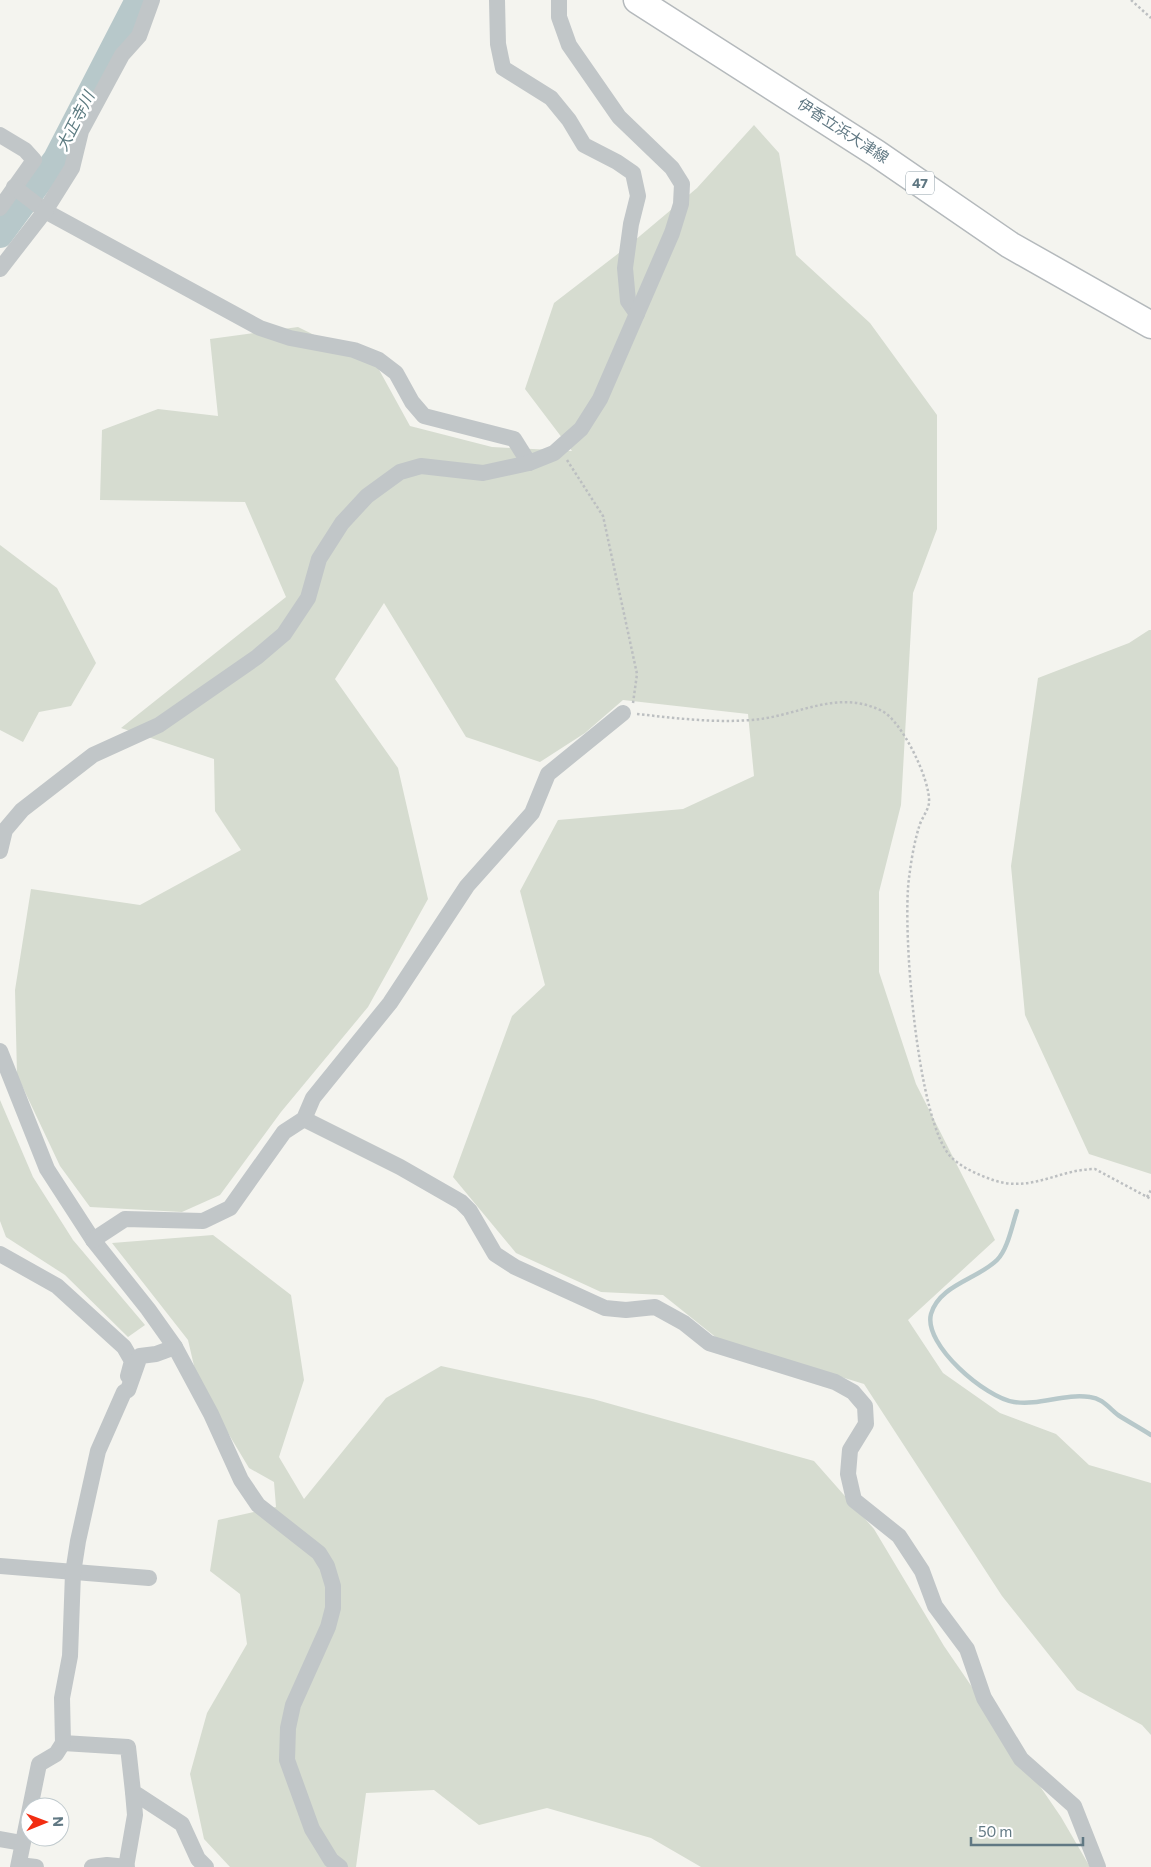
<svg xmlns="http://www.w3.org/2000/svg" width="1151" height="1867" font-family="Commissioner,'Noto Sans JP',sans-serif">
	<rect width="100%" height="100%" fill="#f4f4ef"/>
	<g fill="#d6dcd0">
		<polygon points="754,125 779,153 796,255 870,323 937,415 937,529 913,593 901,805 879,892 879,972 916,1084 995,1240 908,1320 943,1373 1000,1413 1056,1434 1089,1465 1151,1483 1151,1735 1142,1725 1077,1690 1002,1596 864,1384 718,1339 663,1295 601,1292 516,1253 453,1177 512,1016 545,985 520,891 558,820 683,809 754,776 748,714 623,700 585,733 540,762 466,737 384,603 335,679 398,768 428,899 368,1007 281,1112 220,1195 182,1212 90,1207 60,1166 17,1075 15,990 31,889 140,905 241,850 215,811 214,759 121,728 286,597 245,502 100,500 102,430 158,409 218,416 210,339 298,327 377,366 410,426 492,447 572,451 525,389 554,303 628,246 697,188"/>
		<polygon points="0,545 57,588 96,663 71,706 39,712 23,742 0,730"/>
		<polygon points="1149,630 1151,630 1151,1174 1089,1154 1025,1015 1011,866 1038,678 1129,643"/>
		<polygon points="0,1100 33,1177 73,1240 145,1325 128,1337 65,1275 6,1237 0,1221"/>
		<polygon points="213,1235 291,1295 304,1380 279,1457 304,1499 386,1398 441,1366 593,1399 814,1461 874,1529 944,1646 1061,1817 1090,1867 701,1867 651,1838 547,1808 479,1825 434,1790 366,1793 356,1867 230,1867 204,1839 190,1774 207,1713 247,1644 240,1594 210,1571 218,1520 276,1507 274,1482 249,1468 198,1383 188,1340 112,1243"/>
	</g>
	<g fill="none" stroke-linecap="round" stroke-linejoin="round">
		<path stroke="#b7c8ca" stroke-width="4.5" d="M1017,1211C1012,1225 1008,1249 997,1260C978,1279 939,1285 931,1314C923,1345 986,1398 1014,1402C1040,1406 1064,1393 1090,1397C1102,1398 1109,1408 1118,1415C1129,1422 1140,1428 1151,1435"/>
		<polyline stroke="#b7c8ca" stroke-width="26" points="0,235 56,159 138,0"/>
		<defs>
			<polyline id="primary" points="637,0 876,153 1010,245 1151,325"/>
		</defs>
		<use href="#primary" stroke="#b4b9bc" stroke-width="29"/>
		<g stroke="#bcbfc1" stroke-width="2.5" stroke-dasharray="2.5 2.5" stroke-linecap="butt">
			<polyline points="1131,0 1151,18"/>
			<polyline points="567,460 603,516 637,674 633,703"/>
			<path d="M637,714C675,718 712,723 751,720C797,717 837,688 882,711C902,721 931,781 929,803C928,811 921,819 919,827C914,843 911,862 909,878C902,929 917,1122 951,1157C962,1168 979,1175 993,1180C1031,1193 1059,1169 1095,1169L1151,1199"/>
			<polyline points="1147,1197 1151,1190"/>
		</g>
		<g stroke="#c1c6c8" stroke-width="16">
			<polyline points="497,0 498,44 503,68 551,98 569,120 584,145 617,162 633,173 638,196 631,224 625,268 628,301 637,314"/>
			<polyline points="0,135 25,150 34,160 0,208"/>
			<polyline points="14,187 45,211 260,328 290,338 354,350 379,360 396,373 412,402 424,416 514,439 529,463"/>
			<polyline points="0,269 45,211 72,168 81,131 122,55 139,36 152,0"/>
			<polyline points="0,851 5,830 22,810 93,755 159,725 257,657 284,634 308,598 319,559 342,523 367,496 400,472 421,466 483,473 529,463 554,453 581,429 600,399 672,233 681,204 682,184 672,168 619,117 569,45 559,17 559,0"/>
			<polyline points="0,1051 47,1169 93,1240 148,1309 175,1347 211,1414 241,1480 258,1505 319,1553 327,1566 333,1586 333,1608 328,1627 293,1705 288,1728 287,1760 312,1829 331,1860 340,1867"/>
			<polyline points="304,1119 400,1167 461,1202 470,1211 495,1254 515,1267 605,1308 626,1310 655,1307 684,1323 709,1343 835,1382 853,1392 865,1406 866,1424 850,1450 848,1474 854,1500 899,1536 922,1571 935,1606 967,1649 984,1698 1021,1759 1074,1806 1098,1867"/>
			<polyline points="93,1240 125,1219 203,1221 230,1208 284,1132 304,1119 313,1098 390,1003 467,886 532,813 548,774 623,713"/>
			<polyline points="0,1254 57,1286 124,1347 132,1361 128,1376"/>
			<polyline points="0,1566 149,1578"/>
			<polyline points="63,1743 128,1747 133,1792 182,1824 198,1859 206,1867"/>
			<polyline points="0,1839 22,1843"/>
			<polyline points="19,1865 36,1867"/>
			<polyline points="18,1867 39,1764 56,1754 63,1743 62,1698 70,1656 73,1573 78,1541 98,1451 124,1392 128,1390 140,1356 156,1354 175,1347"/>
			<polyline points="92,1867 107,1865 127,1867"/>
			<polyline points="126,1867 135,1815 133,1792"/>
		</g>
		<use href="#primary" stroke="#fff" stroke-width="26"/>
	</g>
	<g text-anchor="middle" stroke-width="5" stroke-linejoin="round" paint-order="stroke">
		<rect fill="#fff" stroke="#90a0a8" stroke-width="1" x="906" y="171.5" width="28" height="23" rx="4"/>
		<g font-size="14" font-weight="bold" fill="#607883">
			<text x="920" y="188">47</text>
		</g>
		<g font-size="15" fill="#607883" stroke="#fff">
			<text transform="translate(843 131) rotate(33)" y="5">伊香立浜大津線</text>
		</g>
		<g font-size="16" font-style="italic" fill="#5c7b81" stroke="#fff">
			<text transform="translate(75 121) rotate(-63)" y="6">大正寺川</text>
		</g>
	</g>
	<g transform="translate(45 1822) rotate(89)"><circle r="24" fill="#ffffff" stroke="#bfc9cd"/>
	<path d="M0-4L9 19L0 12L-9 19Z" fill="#f22d12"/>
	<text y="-8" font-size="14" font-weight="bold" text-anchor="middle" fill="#607883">N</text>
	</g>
	<path d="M971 1837v8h112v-8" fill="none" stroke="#607883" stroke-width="2.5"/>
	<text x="978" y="1837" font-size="15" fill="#607883" stroke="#ffffff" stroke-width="4" paint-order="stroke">50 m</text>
</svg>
